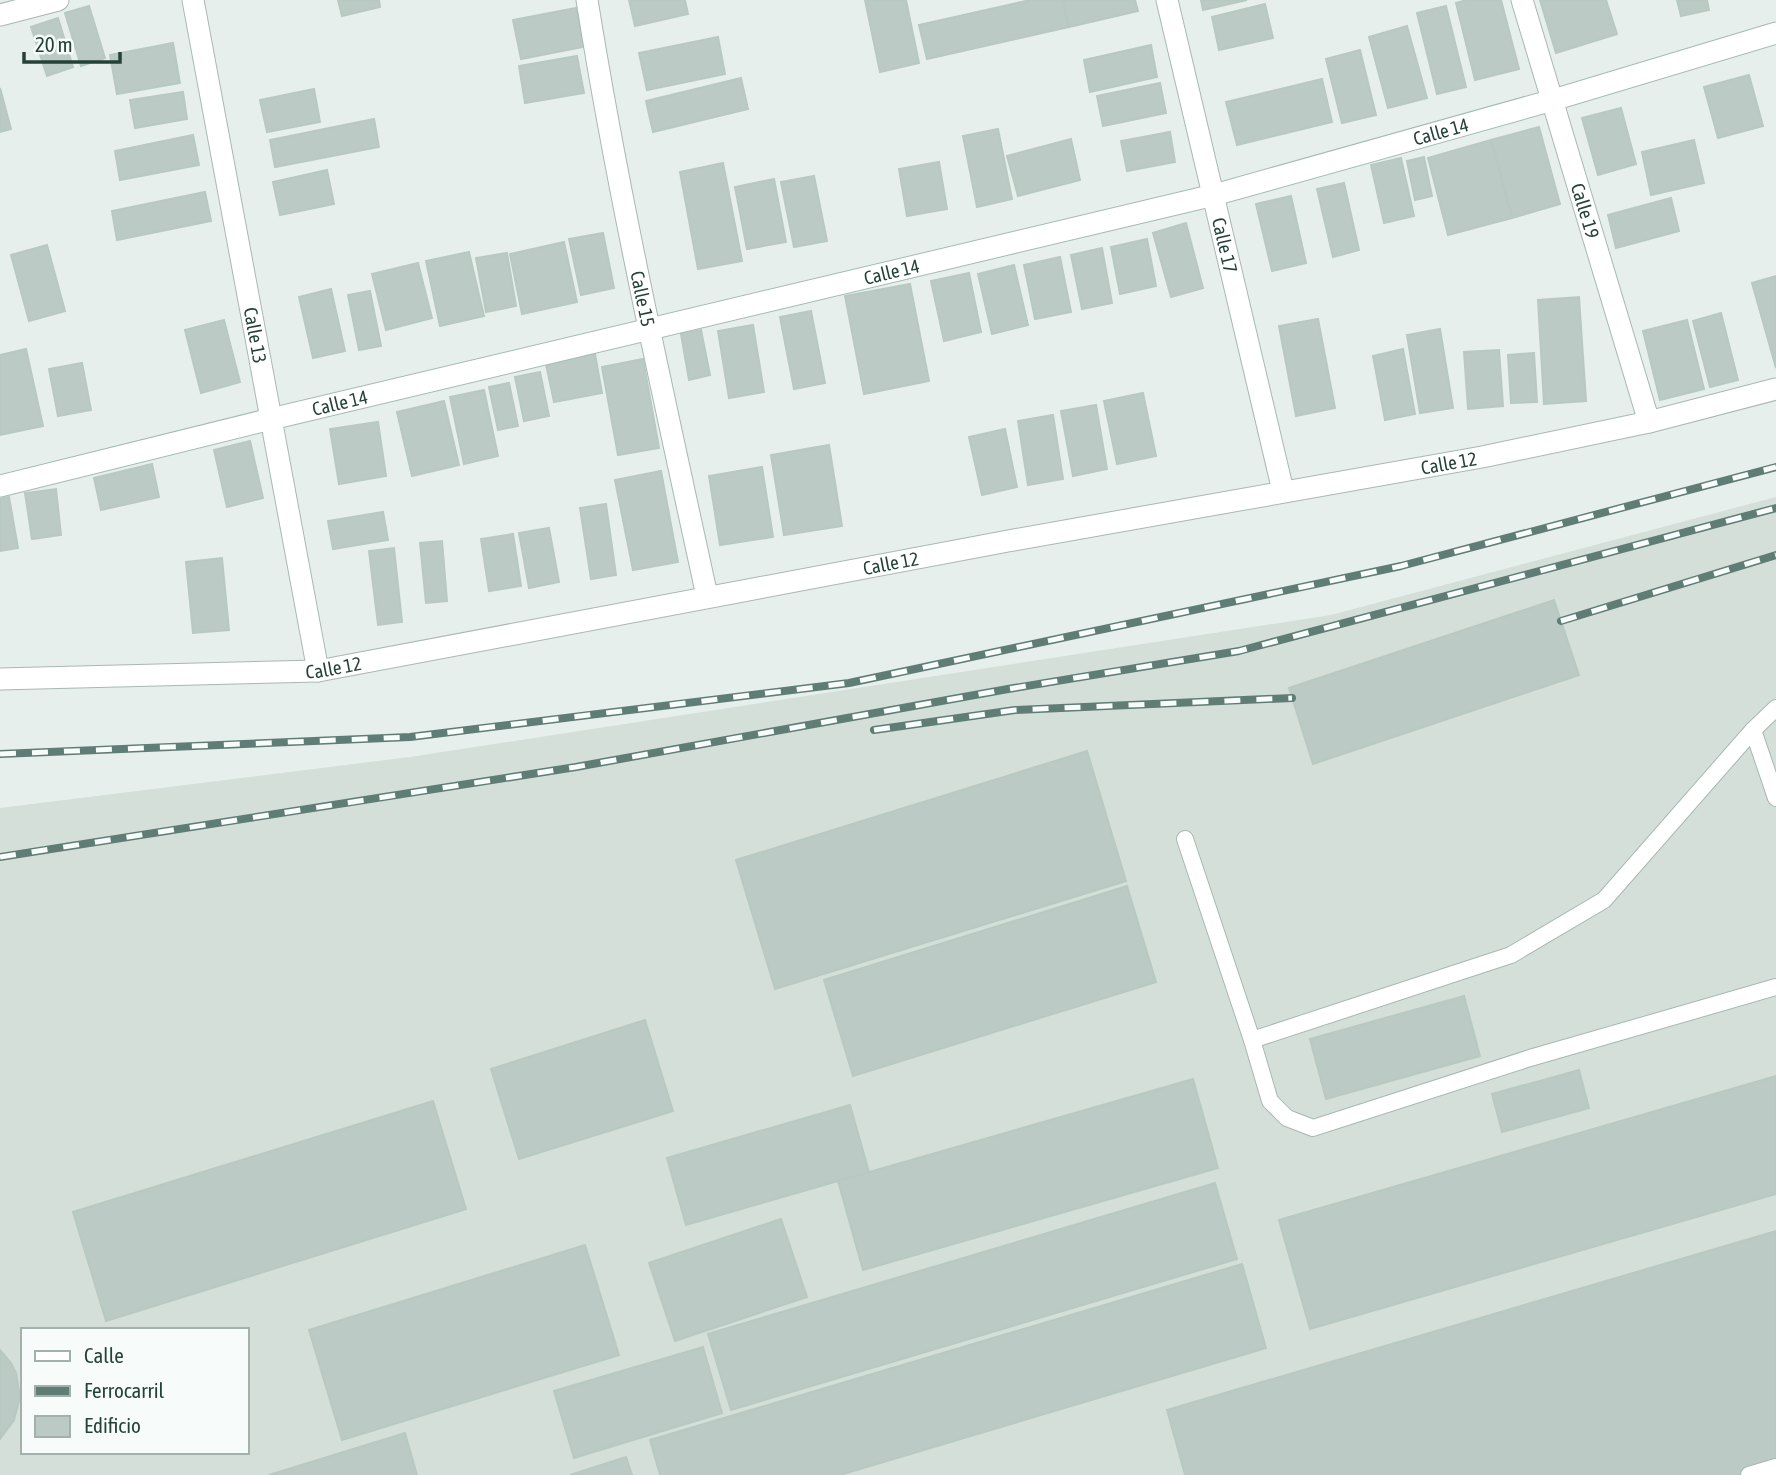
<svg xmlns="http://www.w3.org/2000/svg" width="1776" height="1475" font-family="'Asap Condensed',sans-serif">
	<rect width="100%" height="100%" fill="#e6efeb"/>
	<path fill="#d4dfda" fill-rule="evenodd" d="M1776,497V1475H0V808L410,757L1331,615ZM23,1330H247V1452H23Z"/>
	<g fill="#bbcac4" stroke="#b8c9c2" stroke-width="2">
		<polygon points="338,0 379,0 380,7 342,16"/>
		<polygon points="629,0 685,0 688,14 635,26"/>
		<polygon points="865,0 906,0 919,63 880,72"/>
		<polygon points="1030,0 1063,0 1069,27 927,59 919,25"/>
		<polygon points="1063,0 1135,0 1138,11 1069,27"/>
		<polygon points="1201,0 1247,0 1203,10"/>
		<polygon points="1467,0 1501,0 1519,69 1475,80 1456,3"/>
		<polygon points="1540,0 1606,0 1617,34 1556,53"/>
		<polygon points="1677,0 1707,0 1709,10 1681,16"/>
		<polygon points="1265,4 1273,38 1219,50 1212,17"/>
		<polygon points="89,6 105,58 81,66 65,13"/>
		<polygon points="1446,6 1466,87 1437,94 1417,13"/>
		<polygon points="576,8 583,47 521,59 513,20"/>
		<polygon points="58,18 73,67 47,76 31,27"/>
		<polygon points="1407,26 1427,98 1388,108 1369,37"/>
		<polygon points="718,37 725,74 647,90 639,53"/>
		<polygon points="173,43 180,83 117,94 110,55"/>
		<polygon points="1151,45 1157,77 1090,92 1084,60"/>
		<polygon points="1360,50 1376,115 1342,123 1326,59"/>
		<polygon points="577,56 584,93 525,103 519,66"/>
		<polygon points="1749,75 1763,126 1718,138 1704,87"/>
		<polygon points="741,78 748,109 653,132 646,101"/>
		<polygon points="1322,79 1332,122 1237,145 1226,102"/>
		<polygon points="1160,83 1166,113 1103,126 1097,96"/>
		<polygon points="0,88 11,129 0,132"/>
		<polygon points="314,89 320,122 267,132 260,100"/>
		<polygon points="183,92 187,119 135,128 130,100"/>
		<polygon points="1621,108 1636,164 1598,175 1582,118"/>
		<polygon points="374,119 379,147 275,167 270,140"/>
		<polygon points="1539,127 1560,204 1512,218 1491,140"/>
		<polygon points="998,129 1012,199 977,207 963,136"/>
		<polygon points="1170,132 1175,162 1127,171 1121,141"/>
		<polygon points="193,135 199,165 120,180 115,151"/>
		<polygon points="1071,139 1080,180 1018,196 1007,156"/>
		<polygon points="1491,140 1512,218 1448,235 1428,158"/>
		<polygon points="1694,140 1704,183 1651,195 1642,152"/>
		<polygon points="1424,157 1432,196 1415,200 1407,161"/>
		<polygon points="1401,158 1414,216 1384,223 1371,165"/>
		<polygon points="939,162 947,209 907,216 899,169"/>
		<polygon points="723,163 742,261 698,269 680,172"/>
		<polygon points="327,170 334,204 280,215 273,182"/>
		<polygon points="814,176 827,241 794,247 781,182"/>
		<polygon points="774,179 786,242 747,249 735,187"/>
		<polygon points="1344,183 1359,250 1333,257 1317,189"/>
		<polygon points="205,192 211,221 117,240 112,211"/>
		<polygon points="1291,196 1306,263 1272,271 1256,204"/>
		<polygon points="1671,198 1679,231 1616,248 1608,215"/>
		<polygon points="1186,223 1203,288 1171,297 1153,233"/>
		<polygon points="603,233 614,288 581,295 569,239"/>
		<polygon points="1147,239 1156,286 1120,294 1111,247"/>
		<polygon points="564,242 577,302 522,314 510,254"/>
		<polygon points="47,245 65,311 29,321 11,255"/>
		<polygon points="1102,248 1112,303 1082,309 1071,255"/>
		<polygon points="469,252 484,316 440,326 426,261"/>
		<polygon points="507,253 516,306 486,312 476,258"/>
		<polygon points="1060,257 1071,312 1035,319 1024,265"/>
		<polygon points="418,263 432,318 386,330 372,274"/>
		<polygon points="1014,265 1028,325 992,334 978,274"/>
		<polygon points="969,273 981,332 944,341 931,281"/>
		<polygon points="1776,276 1776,368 1752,283"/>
		<polygon points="910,284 929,381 864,394 845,296"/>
		<polygon points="331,289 345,351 313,358 299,297"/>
		<polygon points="370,291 381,346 359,350 348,295"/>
		<polygon points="1579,297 1586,401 1544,404 1538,300"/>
		<polygon points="811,311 825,383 794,389 780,317"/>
		<polygon points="1721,313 1738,380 1710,387 1693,321"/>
		<polygon points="1318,319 1335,408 1296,416 1279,326"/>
		<polygon points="224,320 240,382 201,393 185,330"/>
		<polygon points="1687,320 1704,389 1660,400 1643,331"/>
		<polygon points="753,325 764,392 729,398 718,331"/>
		<polygon points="1440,329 1453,408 1420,413 1407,335"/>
		<polygon points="701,330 710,375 689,380 681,334"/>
		<polygon points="26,349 43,426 0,435 0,355"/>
		<polygon points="1403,349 1415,414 1385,420 1373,356"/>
		<polygon points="1499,350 1503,406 1468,409 1464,352"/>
		<polygon points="1534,353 1537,402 1511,403 1508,355"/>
		<polygon points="595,354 602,393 554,402 546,364"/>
		<polygon points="643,359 659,448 618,455 602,367"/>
		<polygon points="82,363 91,410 58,416 49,369"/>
		<polygon points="540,372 549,416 524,421 515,377"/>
		<polygon points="509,383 518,426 498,430 489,387"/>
		<polygon points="484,390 498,456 464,464 450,397"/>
		<polygon points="1143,393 1156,456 1117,464 1104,401"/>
		<polygon points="444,401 459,465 412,476 397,412"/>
		<polygon points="1096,405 1107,469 1073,476 1061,411"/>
		<polygon points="1053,415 1063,479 1028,485 1018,421"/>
		<polygon points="378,422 386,476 339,484 330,429"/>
		<polygon points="1005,429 1017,487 982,495 969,437"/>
		<polygon points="250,441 263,498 227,507 214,450"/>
		<polygon points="829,445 842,526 784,535 771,455"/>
		<polygon points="152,464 159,497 101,510 94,478"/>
		<polygon points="762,467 773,537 720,545 709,476"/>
		<polygon points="661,471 678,562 633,570 615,480"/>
		<polygon points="56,489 61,535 32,539 25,493"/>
		<polygon points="9,497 18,548 0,551 0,499"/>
		<polygon points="606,504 616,575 591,579 580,508"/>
		<polygon points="383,512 388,540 333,549 328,521"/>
		<polygon points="549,528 559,582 529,588 519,533"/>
		<polygon points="513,534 521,586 489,591 481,539"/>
		<polygon points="442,541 447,601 426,603 420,543"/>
		<polygon points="394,548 402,622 378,625 369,551"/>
		<polygon points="222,558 229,630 193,633 186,562"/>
		<polygon points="1554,600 1579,675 1313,764 1289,688"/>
		<polygon points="1087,751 1126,881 775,989 736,860"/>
		<polygon points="1127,886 1156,982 853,1076 824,980"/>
		<polygon points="1464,996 1480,1056 1326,1099 1310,1039"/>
		<polygon points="645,1020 673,1111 519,1159 491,1069"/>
		<polygon points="1579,1070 1589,1108 1502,1132 1492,1094"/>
		<polygon points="1776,1076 1776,1194 1310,1329 1279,1220"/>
		<polygon points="1193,1079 1218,1168 863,1270 838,1181"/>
		<polygon points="433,1101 466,1209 106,1321 73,1212"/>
		<polygon points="850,1105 869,1172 686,1225 667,1158"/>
		<polygon points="1215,1183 1237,1259 731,1410 708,1334"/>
		<polygon points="781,1219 807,1297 675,1341 649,1263"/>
		<polygon points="1776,1231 1776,1464 1740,1475 1185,1475 1167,1410"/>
		<polygon points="585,1245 619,1355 342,1440 309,1330"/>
		<polygon points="1242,1264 1266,1348 840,1475 660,1475 650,1440"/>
		<polygon points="703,1347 722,1413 574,1458 554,1391"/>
		<polygon points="0,1350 11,1363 16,1373 20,1397 14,1420 0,1439"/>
		<polygon points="405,1433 417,1475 269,1475"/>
		<polygon points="626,1457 632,1475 570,1475"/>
	</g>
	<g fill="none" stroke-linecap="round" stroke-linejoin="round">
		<defs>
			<g id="service">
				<polyline points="1753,730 1776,798"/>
				<polyline points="1185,839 1252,1040 1270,1101 1287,1118 1313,1128 1530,1058 1776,987"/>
				<polyline points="1252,1040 1511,955 1604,900 1753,730 1776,708"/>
				<polyline points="1749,1475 1776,1467"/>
			</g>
			<g id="minor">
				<path id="s1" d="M193,0L318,671"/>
				<path id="s2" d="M587,0C619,200 664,398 707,596"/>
				<path id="s3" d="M1167,0L1283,491"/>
				<path id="s4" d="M1522,0L1649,422"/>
				<polyline points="0,15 58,0"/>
				<path id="s5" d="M0,679L318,671L1008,541L1482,457L1649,422L1776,389"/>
			</g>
			<g id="secondary">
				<path id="s6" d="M0,486L271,419L1214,195L1553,100L1776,33"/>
			</g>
		</defs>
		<use href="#service" stroke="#a8b8b2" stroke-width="18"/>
		<use href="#minor" stroke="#a8b8b2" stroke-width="23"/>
		<use href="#secondary" stroke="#a4bbb3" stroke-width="23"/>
		<use href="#service" stroke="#fff" stroke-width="16"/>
		<use href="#minor" stroke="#fff" stroke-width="21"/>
		<use href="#secondary" stroke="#fff" stroke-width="21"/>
		<defs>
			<g id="rail">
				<polyline points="1561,621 1776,555"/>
				<polyline points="874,730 1015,710 1292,698"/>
				<polyline points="0,754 410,737 849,683 1401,566 1776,467"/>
				<polyline points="0,857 576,767 1008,689 1239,651 1776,508"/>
			</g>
		</defs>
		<use href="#rail" stroke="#5f7d75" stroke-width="8"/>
		<use href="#rail" stroke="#f7fbf9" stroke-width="5" stroke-dasharray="16" stroke-linecap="butt"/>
	</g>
	<g text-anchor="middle" stroke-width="6" stroke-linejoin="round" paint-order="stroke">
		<g font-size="19" fill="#24423a" stroke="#f7fbf9">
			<text dy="7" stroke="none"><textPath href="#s6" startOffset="1484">Calle 14</textPath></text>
			<text dy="7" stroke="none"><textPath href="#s4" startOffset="220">Calle 19</textPath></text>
			<text dy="7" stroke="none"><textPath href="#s3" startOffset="252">Calle 17</textPath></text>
			<text dy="7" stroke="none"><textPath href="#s6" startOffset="917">Calle 14</textPath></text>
			<text dy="7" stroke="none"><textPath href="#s2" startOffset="304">Calle 15</textPath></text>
			<text dy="7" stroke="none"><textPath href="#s1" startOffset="341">Calle 13</textPath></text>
			<text dy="7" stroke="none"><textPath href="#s6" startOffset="350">Calle 14</textPath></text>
			<text dy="7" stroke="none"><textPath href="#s5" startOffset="1468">Calle 12</textPath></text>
			<text dy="7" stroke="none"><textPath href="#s5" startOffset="901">Calle 12</textPath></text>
			<text dy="7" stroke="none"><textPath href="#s5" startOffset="334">Calle 12</textPath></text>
		</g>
	</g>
	<rect x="21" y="1328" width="228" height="126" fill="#f7fbf9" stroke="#a3b1ad" stroke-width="2"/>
	<rect x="35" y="1351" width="35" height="10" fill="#ffffff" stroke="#a3b1ad" stroke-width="2"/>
	<text x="84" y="1363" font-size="21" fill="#24423a">Calle</text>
	<rect x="35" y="1386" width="35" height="10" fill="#5f7d75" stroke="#a3b1ad" stroke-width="2"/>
	<text x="84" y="1398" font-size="21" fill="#24423a">Ferrocarril</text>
	<rect x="35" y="1416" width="35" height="21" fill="#bbcac4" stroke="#a3b1ad" stroke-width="2"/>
	<text x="84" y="1433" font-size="21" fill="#24423a">Edificio</text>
	<path d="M24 52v10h96v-10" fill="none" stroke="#24423a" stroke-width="3.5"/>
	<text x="35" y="52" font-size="21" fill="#24423a" stroke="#f7fbf9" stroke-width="5" paint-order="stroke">20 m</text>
</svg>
